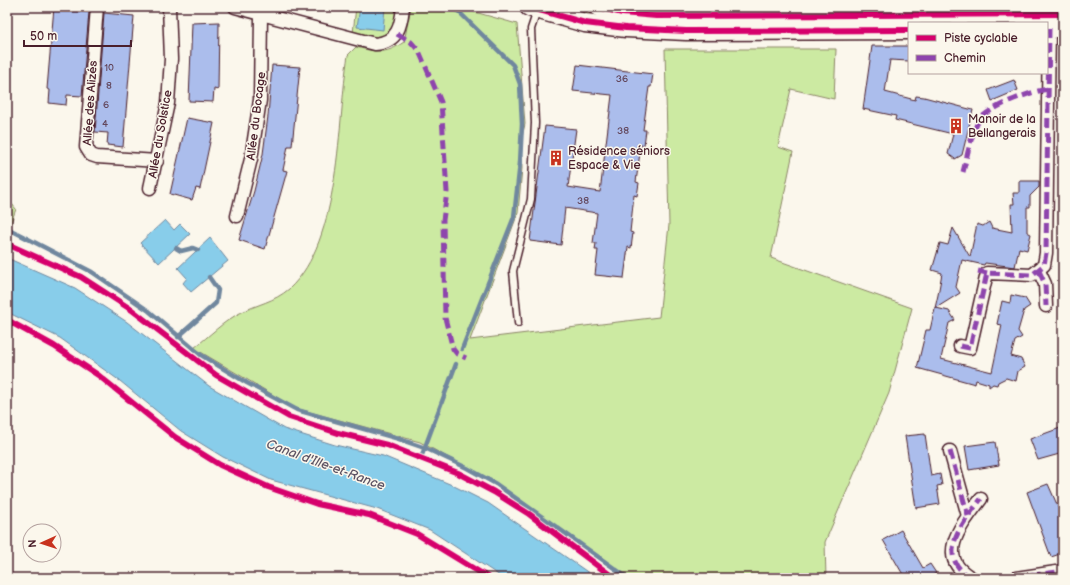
<svg xmlns="http://www.w3.org/2000/svg" width="1070" height="585" font-family="'Balsamiq Sans',sans-serif">
	<rect width="100%" height="100%" fill="#fbf7ec"/>
	<filter id="ink" filterUnits="userSpaceOnUse"><feTurbulence type="fractalNoise" baseFrequency=".025" numOctaves="2"/><feDisplacementMap in="SourceGraphic" scale="8" xChannelSelector="R" yChannelSelector="G"/><feConvolveMatrix kernelMatrix="1 2 1 2 8 2 1 2 1" color-interpolation-filters="sRGB"/></filter>
	<g filter="url(#ink)">
		<g fill="#cceaa2" stroke="#8b8466">
			<path d="M356,7H397C395,23 394,31 380,39L353,33Z"/>
			<path d="M411,7H457L517,24L525,124L521,142L522,168L518,213L470,340L659,317L669,225L665,49H836L834,99L791,89L778,147L793,152L771,258L912,308L889,393L825,542L826,578H626L482,476L420,442L295,408L194,348C209,336 224,321 240,313C257,304 274,302 289,289C342,240 337,122 348,55L356,47C377,52 385,55 404,42Z"/>
			<polygon points="554,7 584,7 602,15 601,19"/>
			<polygon points="7,198 16,209 9,228 7,227"/>
		</g>
		<g fill="#88cdea" stroke="#6f879e">
			<polygon points="360,7 385,7 383,30 357,27"/>
			<polygon points="165,220 174,230 180,224 190,234 159,263 140,243"/>
			<polygon points="210,238 228,261 191,292 183,283 187,278 178,268"/>
			<polygon points="7,258 75,288 127,322 209,386 284,429 335,445 383,456 452,485 488,503 596,578 503,578 430,530 377,509 271,480 223,457 181,431 120,381 60,338 7,312"/>
		</g>
		<g fill="none" stroke-linecap="round" stroke-linejoin="round">
			<g stroke="#6f879e" stroke-width="4.5">
				<polyline points="454,7 513,65 520,84 522,124 520,163 514,217 462,349"/>
				<polyline points="7,228 92,272 149,311 201,355 247,383 297,410 399,439 425,448 467,468 496,484 628,578"/>
				<polyline points="176,248 181,251 193,248 198,250"/>
				<polyline points="178,337 216,303 218,290 209,277"/>
				<polyline points="422,455 456,364"/>
			</g>
		</g>
		<g fill="#abbdec" stroke="#4a1f2b">
			<polygon points="54,7 71,7 71,11 89,12 82,96 67,95 66,105 49,103 50,90 47,89"/>
			<polygon points="104,13 134,16 123,147 107,145 108,133 95,132"/>
			<polygon points="219,22 218,90 214,89 213,102 189,101 192,23"/>
			<polygon points="872,46 909,46 909,61 890,60 885,92 915,100 916,96 924,97 973,110 962,155 955,159 948,154 953,134 895,120 896,116 863,109"/>
			<polygon points="272,65 300,67 292,146 288,146 283,170 287,171 265,249 239,240 254,191 263,154 268,116"/>
			<polygon points="577,65 653,74 651,87 649,87 643,130 646,130 644,145 641,145 636,182 639,183 637,196 634,195 630,232 633,233 631,248 628,247 624,278 595,275 598,250 595,250 596,243 593,243 597,213 565,208 561,245 530,241 545,126 576,129 568,187 600,192 612,95 573,91"/>
			<polygon points="1014,80 1018,90 992,101 988,90"/>
			<polygon points="187,118 214,123 200,189 196,188 192,200 170,194"/>
			<polygon points="1019,181 1039,181 1039,187 1030,196 1030,207 1027,207 1027,232 1031,234 1027,250 1019,248 1015,267 985,263 984,265 962,260 956,287 960,293 936,308 949,311 955,320 949,323 941,359 992,372 1002,325 997,324 1002,301 1010,303 1011,295 1025,298 1030,306 1024,310 1018,331 1022,337 1015,341 1011,356 1021,359 1025,367 1018,371 1016,381 1006,378 998,382 997,385 993,384 989,387 989,384 976,380 975,384 917,368 926,330 930,330 938,295 942,273 932,270 940,243 948,245 953,228 970,257 977,224 983,226 989,222 992,228 1012,232 1011,204 1014,204 1013,193 1019,193"/>
			<polygon points="1063,427 1063,453 1038,460 1030,439"/>
			<polygon points="925,434 931,476 940,474 942,485 937,486 940,504 916,508 905,436"/>
			<polygon points="995,442 999,465 969,470 965,446"/>
			<polygon points="1048,484 1063,518 1063,553 1051,557 1027,492"/>
			<polygon points="901,530 923,568 930,564 936,573 929,578 905,578 883,540"/>
		</g>
		<g fill="none" stroke-linecap="round" stroke-linejoin="round">
			<defs>
				<polyline id="lane" points="518,323 513,271 531,199 535,123 531,29 537,11"/>
				<g id="street">
					<polyline points="97,7 86,147 91,155 97,157 157,161"/>
					<path d="M235,7L375,44C398,42 401,26 403,7"/>
					<polyline points="150,188 168,103 171,59 169,7"/>
					<polyline points="237,216 251,159 260,100 261,14"/>
					<polyline points="1039,271 1045,284 1046,306"/>
					<polyline points="960,346 970,348 987,273 1032,275 1044,265 1046,253 1049,28"/>
					<polyline points="950,451 968,516"/>
					<path d="M972,578C933,557 963,523 981,499"/>
					<polyline points="1016,578 1063,571"/>
				</g>
				<g id="secondary">
					<polyline points="529,7 585,23 626,28 686,31 909,30"/>
					<polyline points="599,7 622,13 656,16 1063,14"/>
					<polyline points="1047,28 1063,28"/>
				</g>
			</defs>
			<use href="#lane" stroke="#4a1f2b" stroke-width="9"/>
			<use href="#street" stroke="#4a1f2b" stroke-width="15"/>
			<use href="#secondary" stroke="#4a1f2b" stroke-width="21"/>
			<use href="#lane" stroke="#fbf7ec" stroke-width="6"/>
			<use href="#street" stroke="#fbf7ec" stroke-width="12"/>
			<use href="#secondary" stroke="#fbf7ec" stroke-width="18"/>
			<g stroke="#8e44ad" stroke-width="5" stroke-dasharray="10 5" stroke-linecap="butt">
				<polyline points="397,34 411,42 419,51 441,102 447,192 443,220 445,318 453,349 457,354 466,358"/>
				<path d="M963,172C967,157 971,135 978,122C985,108 1034,90 1049,89"/>
				<polyline points="978,271 987,273"/>
				<polyline points="1039,271 1045,284 1046,306"/>
				<polyline points="960,346 970,348 987,273 1032,275 1044,265 1046,253 1049,28"/>
				<polyline points="950,451 968,516"/>
				<path d="M972,578C933,557 963,523 981,499"/>
				<polyline points="1016,578 1063,571"/>
			</g>
			<defs>
				<g id="cycleway">
					<polyline points="529,7 585,23 626,28 686,31 909,30"/>
					<polyline points="599,7 622,13 656,16 1063,14"/>
					<polyline points="7,244 81,277 132,310 216,375 289,417 338,433 387,445 458,473 494,492 529,514 614,578"/>
					<polyline points="7,320 54,346 98,375 175,437 220,465 268,487 317,504 369,515 417,534 489,578"/>
				</g>
			</defs>
			<use href="#cycleway" stroke="#fbf7ec" stroke-width="8"/>
			<use href="#cycleway" stroke="#d6006c" stroke-width="6"/>
		</g>
	</g>
	<defs>
		<symbol id="building-bare" viewBox="-9 -9 18 18"><path d="M-4-6H4V6H1V3H-1V6H-4ZM-2.5-4.3h1.7v1.8h-1.7ZM.8-4.3h1.7v1.8H.8ZM-2.5-1h1.7V.8h-1.7ZM.8-1h1.7V.8H.8Z" fill="#c8321e" stroke="#fbf7ec" stroke-width="2.5" paint-order="stroke"/></symbol>
	</defs>
	<g fill-rule="evenodd">
		<use href="#building-bare" x="945" y="115" width="22" height="22"/>
		<use href="#building-bare" x="545" y="147" width="22" height="22"/>
	</g>
	<g text-anchor="middle" stroke-width="3" stroke-linejoin="round" paint-order="stroke">
		<g font-size="10" fill="#62465b">
			<text x="109" y="71">10</text>
			<text x="622" y="82">36</text>
			<text x="109" y="89">8</text>
			<text x="106" y="108">6</text>
			<text x="105" y="127">4</text>
			<text x="623" y="134">38</text>
			<text x="583" y="204">38</text>
		</g>
		<g font-size="12" fill="#4a1f2b" stroke="#fbf7ec">
			<text transform="translate(90 103) rotate(-86)" y="4">Allée des Alizés</text>
			<text transform="translate(256 116) rotate(-83)" y="4">Allée du Bocage</text>
			<text transform="translate(160 134) rotate(-80)" y="4">Allée du Solstice</text>
		</g>
		<g font-size="12" fill="#4a1f2b" stroke="#fbf7ec" text-anchor="start">
			<text x="968" y="123">Manoir de la<tspan x="968" dy="14">Bellangerais</tspan></text>
			<text x="568" y="155">Résidence séniors<tspan x="568" dy="14">Espace &amp; Vie</tspan></text>
		</g>
		<g font-size="13" font-style="italic" fill="#5d5364" stroke="#fbf7ec">
			<text transform="translate(326 464) rotate(20)" y="5">Canal d'Ille-et-Rance</text>
		</g>
	</g>
	<rect width="1070" height="585" fill="none" stroke="#fbf7ec" stroke-width="24"/>
	<rect x="12" y="12" width="1046" height="561" fill="none" stroke="#4a1f2b" stroke-width="1.5" filter="url(#ink)"/>
	<rect x="908" y="22" width="140" height="52" fill="#fbf7ec" stroke="#b4a19f"/>
	<rect x="916" y="35" width="20" height="6" fill="#d6006c" stroke="#b4a19f"/>
	<text x="944" y="42" font-size="12" fill="#4a1f2b">Piste cyclable</text>
	<rect x="916" y="55" width="20" height="6" fill="#8e44ad" stroke="#b4a19f"/>
	<text x="944" y="62" font-size="12" fill="#4a1f2b">Chemin</text>
	<g transform="translate(42 543) rotate(267)"><circle r="19" fill="#fbf7ec" stroke="#b4a19f"/>
	<path d="M0-3L7 15L0 10L-7 15Z" fill="#c8321e"/>
	<text y="-6" font-size="11" font-weight="bold" text-anchor="middle" fill="#4a1f2b">N</text>
	</g>
	<path d="M24 40v6h107v-6" fill="none" stroke="#4a1f2b" stroke-width="2"/>
	<text x="30" y="40" font-size="12" fill="#4a1f2b" stroke="#fbf7ec" stroke-width="3" paint-order="stroke">50 m</text>
</svg>
